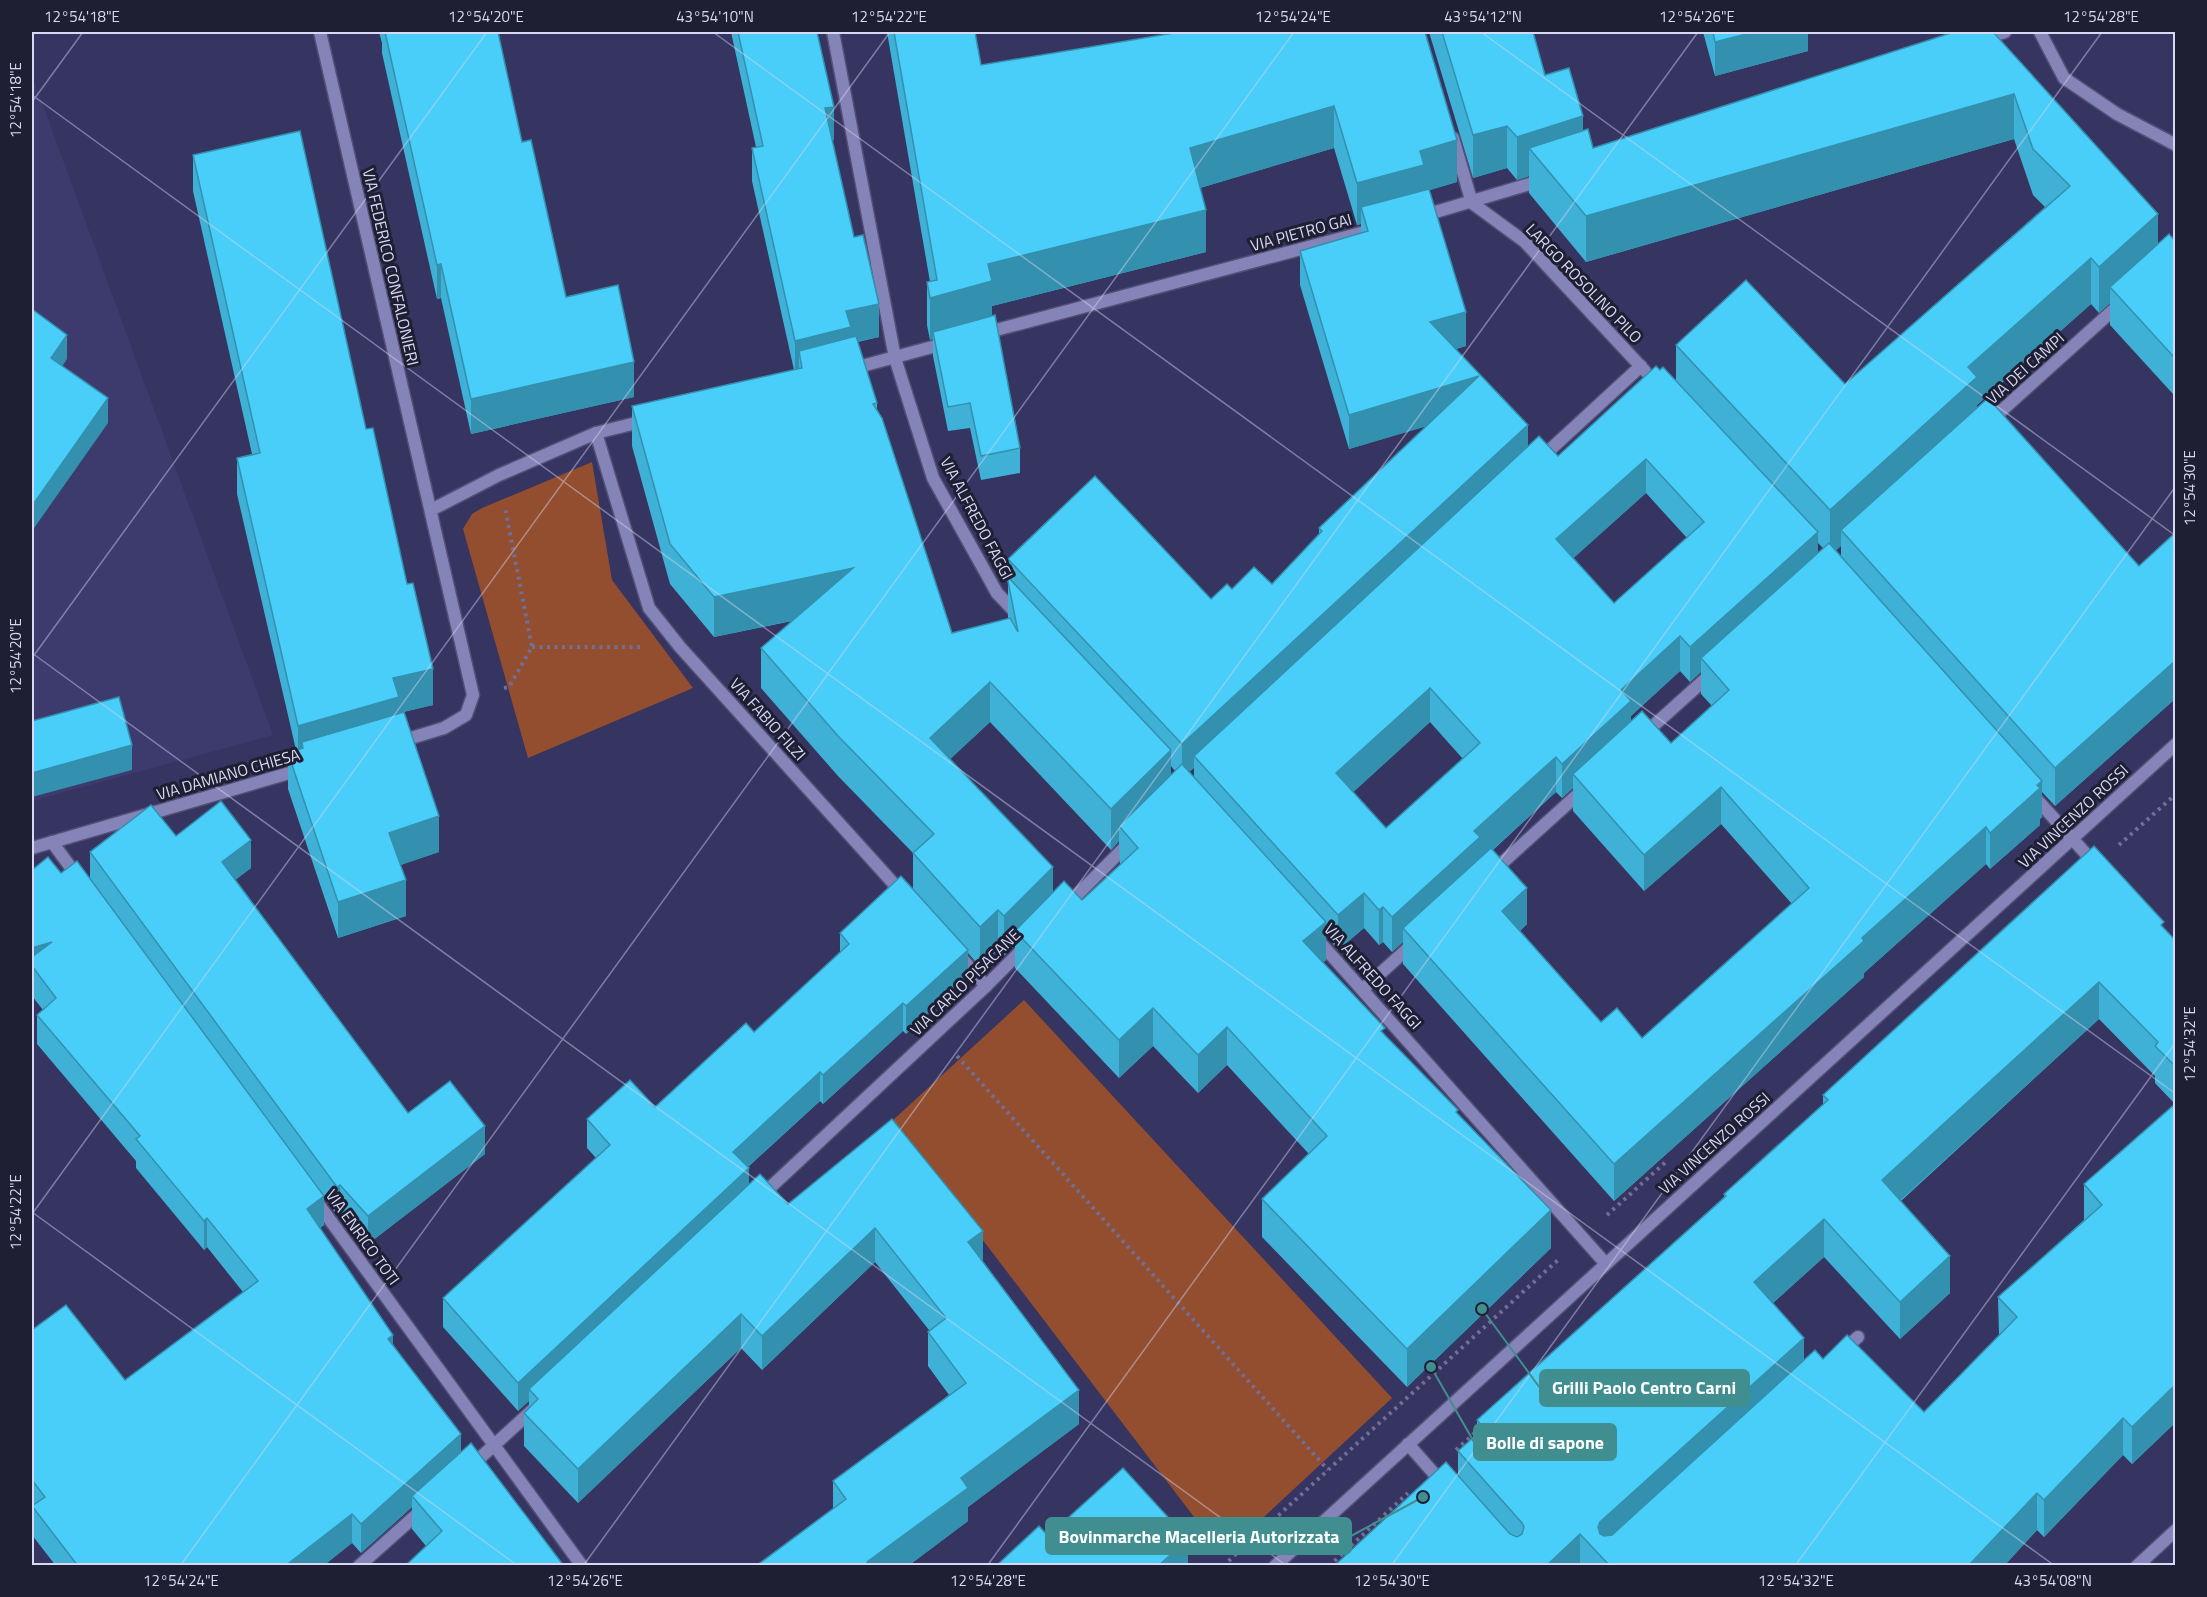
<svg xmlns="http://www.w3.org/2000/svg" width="2207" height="1597" font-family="'Titillium Web',sans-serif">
	<rect width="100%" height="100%" fill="#363461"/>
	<polygon fill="#3d3a6e" points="32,75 273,735 32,801"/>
	<g fill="#934e2f">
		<polygon points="592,462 612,580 693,688 528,758 463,529 472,514 482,508"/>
		<polygon points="1024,1000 1392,1398 1223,1555 892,1121"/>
	</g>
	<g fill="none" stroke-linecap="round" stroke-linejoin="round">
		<defs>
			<polyline id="service" points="1841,1352 1858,1337"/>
			<g id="minor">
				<polyline points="320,32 473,695 466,715 444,728 398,742"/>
				<polyline points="833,32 895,358 933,478 997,593 1017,614"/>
				<polyline points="2040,32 2064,78 2117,114 2176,145"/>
				<polyline points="1982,39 2005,32"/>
				<polyline points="1453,138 1472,203"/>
				<polyline points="1472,203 1525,242 1645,371"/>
				<polyline points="1422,216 1543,180"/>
				<polyline points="981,334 1376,229"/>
				<polyline points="851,369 947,343"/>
				<polyline points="1989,422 2121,303"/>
				<polyline points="596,433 649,608 680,647 903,894"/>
				<polyline points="1540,459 1641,366"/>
				<polyline points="431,510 499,475 596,433 648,420"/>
				<polyline points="1642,736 1712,673"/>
				<polyline points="2031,793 2096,865"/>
				<polyline points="52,842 80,880"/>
				<polyline points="32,848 303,769"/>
				<polyline points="1491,873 1585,788"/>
				<polyline points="1066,906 1130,842"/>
				<polyline points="1316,938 1606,1264"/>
				<polyline points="957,953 986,986"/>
				<polyline points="1363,989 1414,943"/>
				<polyline points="760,1197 986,986 1026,946"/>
				<polyline points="314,1198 582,1566"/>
				<polyline points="1408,1444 1445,1486"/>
				<polyline points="470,1467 537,1406"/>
				<polyline points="359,1566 423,1509"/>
				<polyline points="1275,1566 2176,744"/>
				<polyline points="2137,1566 2176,1530"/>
			</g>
		</defs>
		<use href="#service" stroke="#534f75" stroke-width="15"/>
		<use href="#minor" stroke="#534f75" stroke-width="15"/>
		<g stroke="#716f96" stroke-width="4" stroke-dasharray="3 4.5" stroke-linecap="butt">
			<polyline points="532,647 640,647"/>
			<polyline points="504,688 509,687 532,647 505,508"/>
			<polyline points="2119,845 2176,794"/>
			<polyline points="957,1056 1328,1470"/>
			<polyline points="1607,1215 1668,1160"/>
			<polyline points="1456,1450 1479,1429"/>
			<polyline points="1223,1566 1559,1259"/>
			<polyline points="1329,1566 1408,1493"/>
		</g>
		<use href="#service" stroke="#8584b8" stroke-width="12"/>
		<use href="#minor" stroke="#8584b8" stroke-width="12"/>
	</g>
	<g fill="#3fb1d6" fill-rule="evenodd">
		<polygon points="379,32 498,32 522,142 566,297 634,397 471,434 441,298 437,299 382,53 382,43"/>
		<path d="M725,32H817L834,140H832L854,237L879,337L858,342L877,403V410L952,633L1008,619V559L1211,599L1232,589L1272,584L1319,535V528L1426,426L1349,449L1300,285V251L1361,233V224L1357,225L1334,148L1200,188L1206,252L992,306V316L1020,448V473L981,480L970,428L948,431L933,356V339L930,340L927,325V282H930L887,32H975L981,65L1425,32L1457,182L1429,190L1466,346L1456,349L1528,447L1558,456L1660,370L1676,380V345L1845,384L2045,207L2033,195L2014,139L1586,262L1529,193V176L1517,180L1507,168L1473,178L1429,32H1533L1545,75L1583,130L1593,148L1954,32L2158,244L2175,241V392L2173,394L2110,325V303L2099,313L2091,304L1977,405V407L2139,566L2175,533V699L2055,806L2042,792V817L2040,819V825L1990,869L1986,864L1864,973V977L1614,1201L1403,964V942L1392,952L1383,942L1379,945L1364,928L1338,950L1326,936V960L1323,962L1385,1035L1458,1114L1551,1248L1407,1387L1262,1237V1199L1309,1154L1227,1065L1198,1093L1153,1046L1119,1078L1015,968V945L1004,956L998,950L980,967L968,953V978L906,1034L903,1031L823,1104L820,1101L748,1167L749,1185L788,1204L892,1119L983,1262L1079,1424L968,1507V1521L908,1566H756L833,1509V1481L949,1395L928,1366V1332L929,1330L875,1262L762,1370L741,1348L578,1503L524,1446V1413L529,1408V1401L518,1411L443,1327V1298L596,1158L587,1148V1119L655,1107L754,1032L840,953V933L913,890V853L838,776L761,688V648L792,621L714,637L670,584L632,446V406L794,370L752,181V148L756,147L731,32L725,33ZM1646,493L1687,538L1614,603L1573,558ZM1818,543L1823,548L1818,553ZM1841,546V556L1836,550ZM1680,671L1690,682L1701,672V694L1712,706L1671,743L1631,721V716ZM990,722L1111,850L1119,841L1120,865L1082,900L1053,893L950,759ZM1430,722L1463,759L1386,828L1353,792ZM1171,766L1175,771L1171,775ZM1194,768V777L1189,772ZM1573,788V811L1644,891L1721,824L1792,904L1642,1038L1601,1022L1520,931L1527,924L1493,850L1556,792L1562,798Z"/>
		<polygon points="1703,32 1808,32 1808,51 1715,76"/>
		<polygon points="193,155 366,429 433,705 399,713 399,714 439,852 400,865 406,916 338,938 288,789 288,753 296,750 237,494 237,458 252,454 193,191"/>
		<polygon points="90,852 251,868 235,880 408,1113 485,1154 368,1244 340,1213 337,1215 324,1198 324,1225 320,1228 461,1452 564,1566 426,1546 412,1529 412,1507 361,1553 352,1543 323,1566 56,1566 32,1535 32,1330 125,1380 243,1292 207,1247 204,1250 136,1168 136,1161 37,1044 37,1015 43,1010 32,996 32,870 61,873 90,878"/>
		<path d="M2164,928L2175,940V1423L2132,1464L2123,1455L2044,1537L2037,1530L2004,1566H1334L1458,1476V1451L1477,1434V1420L1724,1197V1194L1823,1105V1095ZM2099,1019L2155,1076V1083L2175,1104L2084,1184V1220L1998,1297L1999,1335L1924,1412L1823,1359L1804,1360L1773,1303L1824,1257L1900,1339L1950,1293L1901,1201Z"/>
	</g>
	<g fill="#3390ae">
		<polygon points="1754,32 1808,32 1808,51 1715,76 1715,42"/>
		<polygon points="2014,94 2014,139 1586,262 1586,216"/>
		<polygon points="1334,106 1334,148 1190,191 1190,148"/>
		<polygon points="834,107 834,140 825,142 825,108"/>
		<polygon points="1583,116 1583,159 1529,148 1529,176 1517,180 1517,137"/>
		<polygon points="1507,126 1507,168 1473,178 1473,135"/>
		<polygon points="1457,140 1457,182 1424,192 1361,207 1361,224 1357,225 1357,183 1420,151"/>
		<polygon points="1206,210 1206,252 992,306 992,324 933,332 933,339 930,340 930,298 988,264"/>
		<polygon points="2158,214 2158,260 2110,287 2110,303 2099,313 2099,267"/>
		<polygon points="2091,258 2091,304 1977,405 1977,423 1841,530 1841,546 1830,556 1830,510 1968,367"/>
		<polygon points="441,264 441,298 437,299 437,265"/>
		<polygon points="879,304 879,337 851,343 799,351 799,374 795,375 795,341 846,311"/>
		<polygon points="1466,312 1466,346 1430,357 1430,322"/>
		<polygon points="67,335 67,359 51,383 51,358"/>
		<polygon points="2175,354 2175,392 2173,394 2173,356"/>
		<polygon points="634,362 634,397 471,434 471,399"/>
		<polygon points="1479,376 1479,411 1349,449 1349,415"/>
		<polygon points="108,398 108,423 32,531 32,506"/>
		<polygon points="1528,425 1528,459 1194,756 1194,768 1182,778 1182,744"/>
		<polygon points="1646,459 1646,493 1556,574 1556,539"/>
		<polygon points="1818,532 1818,567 1701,658 1701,672 1690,682 1690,647"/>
		<polygon points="853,568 853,608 714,637 714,597"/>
		<polygon points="1680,636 1680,671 1631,716 1631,736 1573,774 1573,788 1562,798 1562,764 1621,690"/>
		<polygon points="2175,661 2175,699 2055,806 2055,768"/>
		<polygon points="433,669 433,705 399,713 399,732 303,748 302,742 302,761 298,762 298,726 393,678"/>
		<polygon points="990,682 990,722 930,778 930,738"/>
		<polygon points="1430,688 1430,722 1336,808 1336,773"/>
		<polygon points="132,745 132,770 32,797 32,773"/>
		<polygon points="1171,750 1171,790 1119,826 1119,841 1111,850 1111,809"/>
		<polygon points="1556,757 1556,792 1480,861 1403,928 1403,942 1392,952 1392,917 1474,831"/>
		<polygon points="2042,781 2042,817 2040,819 2040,825 1990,869 1990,833"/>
		<polygon points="1721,787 1721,824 1644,891 1644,855"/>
		<polygon points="439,816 439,852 389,869 389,833"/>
		<polygon points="1986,827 1986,864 1864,973 1864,977 1614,1201 1614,1164 1862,938"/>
		<polygon points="251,840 251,868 222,890 222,862"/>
		<polygon points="1053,867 1053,907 1015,931 1015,945 1004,956 1004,916"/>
		<polygon points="406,880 406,916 338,938 338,902"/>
		<polygon points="1527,888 1527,924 1502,947 1502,911"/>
		<polygon points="1364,893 1364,928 1338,950 1338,915"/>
		<polygon points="1383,907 1383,942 1379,945 1379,910"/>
		<polygon points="998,910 998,950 980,967 980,927"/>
		<polygon points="1326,922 1326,960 1303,979 1303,941"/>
		<polygon points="52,942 32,966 32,948"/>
		<polygon points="968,950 968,978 906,1034 906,1006"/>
		<polygon points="2099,982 2099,1019 1882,1217 1882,1180"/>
		<polygon points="903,1003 903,1031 823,1104 823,1075"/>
		<polygon points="1153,1008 1153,1046 1119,1078 1119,1040"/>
		<polygon points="1227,1027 1227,1065 1198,1093 1198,1055"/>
		<polygon points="820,1072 820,1101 733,1180 733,1152"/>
		<polygon points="485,1126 485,1154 368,1244 368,1216"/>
		<polygon points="749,1168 749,1196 529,1389 529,1401 518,1411 518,1383"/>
		<polygon points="340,1185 340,1213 337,1215 337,1187"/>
		<polygon points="324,1196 324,1225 307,1239 307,1209"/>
		<polygon points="1551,1210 1551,1248 1407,1387 1407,1349"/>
		<polygon points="207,1218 207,1247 204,1250 204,1221"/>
		<polygon points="1824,1219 1824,1257 1754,1320 1754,1282"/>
		<polygon points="875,1228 875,1262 762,1370 762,1336"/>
		<polygon points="983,1231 983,1265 968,1242"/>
		<polygon points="1950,1256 1950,1293 1900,1339 1900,1302"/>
		<polygon points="741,1314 741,1348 578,1503 578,1469"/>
		<polygon points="393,1335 393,1364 388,1339"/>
		<polygon points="1804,1338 1804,1375 1603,1558 1598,1527 1600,1522"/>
		<polygon points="2175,1385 2175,1423 2132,1464 2132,1427"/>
		<polygon points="1079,1390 1079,1424 968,1507 968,1521 908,1566 867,1566 867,1562 961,1478"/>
		<polygon points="2123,1418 2123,1455 2044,1537 2044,1500"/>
		<polygon points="461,1434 461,1463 412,1496 412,1507 361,1553 361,1524"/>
		<polygon points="2037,1493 2037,1530 2004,1566 1968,1566"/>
		<polygon points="352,1514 352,1543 323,1566 285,1566"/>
		<polygon points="1580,1534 1580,1566 1546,1566"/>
		<polygon points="1188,1539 1188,1566 1158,1566"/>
	</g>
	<g fill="#49cef9" stroke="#3390ae" stroke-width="1.5" fill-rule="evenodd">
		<polygon points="385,32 498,32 522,142 531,140 566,297 618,285 634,362 471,399 441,264 437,265"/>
		<polygon points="738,32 817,32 834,107 825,108 854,237 863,235 879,304 846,311 851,327 795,341 752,148 763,146"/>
		<polygon points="894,32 975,32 981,65 1180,32 1425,32 1457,140 1420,151 1424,165 1357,183 1334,106 1190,148 1206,210 988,264 992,281 930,298 927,282 937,280"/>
		<polygon points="1442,32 1533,32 1545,75 1569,68 1583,116 1517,137 1507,126 1473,135"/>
		<polygon points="1713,32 1754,32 1715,42"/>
		<polygon points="1954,32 1993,32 2158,214 2099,267 2091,258 1968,367 1977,377 1830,510 1676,345 1746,280 1845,384 2070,186 2033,149 2014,94 1586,216 1529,148 1588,129 1593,148"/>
		<polygon points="300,131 366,429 373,428 407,584 413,583 433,669 393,678 399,697 298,726 237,458 260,453 193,155"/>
		<polygon points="1429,189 1466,312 1430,322 1528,425 1182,744 1008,559 1095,476 1211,599 1227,584 1232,589 1254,567 1272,584 1322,531 1319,528 1479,376 1349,415 1300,251 1368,231 1361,207"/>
		<polygon points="2169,234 2175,241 2175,354 2173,356 2110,287"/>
		<polygon points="32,309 67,335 51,358 108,398 32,506"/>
		<polygon points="995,315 1020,448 981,456 970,403 948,407 933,332"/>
		<polygon points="856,336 877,403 873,404 882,418 952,633 1010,618 1018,632 1007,576 1171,750 1111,809 990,682 930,738 1053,867 1004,916 998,910 980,927 913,853 934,834 838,736 761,648 853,568 714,597 670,544 632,406 802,368 799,351"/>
		<path d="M1656,366L1660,370L1663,367L1818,532L1690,647L1680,636L1621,690L1631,701L1562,764L1556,757L1474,831L1480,837L1392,917L1383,907L1379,910L1364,893L1338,915L1194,756L1539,436L1558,456ZM1646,459L1704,522L1614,603L1556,539ZM1430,688L1480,743L1386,828L1336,773Z"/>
		<polygon points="1988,398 2139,566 2175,533 2175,661 2055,768 1841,530"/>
		<polygon points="1829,543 2042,781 2037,785 2040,788 1990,833 1986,827 1862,938 1864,941 1614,1164 1403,928 1491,848 1527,888 1502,911 1601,1022 1617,1008 1642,1038 1809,888 1721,787 1644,855 1573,774 1642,711 1671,743 1729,690 1701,658"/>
		<polygon points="119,697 132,745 32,773 32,721"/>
		<polygon points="404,712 439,816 389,833 406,880 338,902 288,753 303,748 302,742"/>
		<polygon points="1182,764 1326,922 1303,941 1385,1028 1381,1031 1458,1110 1456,1112 1551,1210 1407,1349 1262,1199 1327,1136 1227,1027 1198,1055 1153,1008 1119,1040 1015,931 1064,881 1082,900 1138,848 1119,826"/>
		<polygon points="221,801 251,840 222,862 408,1113 450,1081 485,1126 368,1216 340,1185 337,1187 90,852 151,805 176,836"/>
		<polygon points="2094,846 2164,922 2161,925 2175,940 2175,1066 2155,1046 2158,1042 2099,982 1882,1180 1950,1256 1900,1302 1824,1219 1754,1282 1804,1338 1600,1522 1598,1527 1600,1534 1604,1536 1612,1535 1815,1350 1823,1359 1847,1335 1924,1412 2017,1317 1998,1297 2102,1205 2084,1184 2175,1104 2175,1385 2132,1427 2123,1418 2044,1500 2037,1493 1968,1566 1610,1566 1580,1534 1546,1566 1334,1566 1446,1462 1510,1534 1517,1537 1522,1534 1524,1527 1522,1523 1458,1451 1484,1428 1477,1420 1726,1196 1724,1194 1828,1100 1823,1095"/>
		<polygon points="48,857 61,873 77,861 324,1196 307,1209 393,1335 388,1339 461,1434 361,1524 352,1514 285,1566 78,1566 32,1506 45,1497 32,1480 32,1330 66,1305 125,1380 258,1281 207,1218 204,1221 136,1139 140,1136 37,1015 56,998 32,966 32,957 52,942 32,948 32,870"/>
		<polygon points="901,876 968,950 906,1006 903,1003 823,1075 820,1072 733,1152 749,1168 518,1383 443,1298 610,1145 587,1119 630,1080 655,1107 746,1023 754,1032 849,944 840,933"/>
		<polygon points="892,1119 983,1231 968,1242 1079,1390 961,1478 968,1488 867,1562 869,1566 756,1566 846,1499 833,1481 966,1383 928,1332 946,1318 875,1228 762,1336 741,1314 578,1469 524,1413 538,1399 529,1389 760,1174 788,1204"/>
		<polygon points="471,1443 564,1566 405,1566 442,1531 412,1496"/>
		<polygon points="1123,1468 1188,1539 1158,1566 996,1566 1039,1526 1048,1536"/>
	</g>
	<path fill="none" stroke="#d8d8f4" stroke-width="1.5" stroke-opacity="0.45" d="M713,32L2176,1094M1481,32L2176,536M32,95L2055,1566M32,102L83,32M32,653L1287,1566M32,658L487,32M32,1212L518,1566M32,1214L890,32M180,1566L1294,32M583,1566L1698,32M987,1566L2102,32M1391,1566L2176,486M1795,1566L2176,1042"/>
	<g text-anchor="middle" stroke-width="6" stroke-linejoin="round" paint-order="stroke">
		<g font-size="16" fill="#d8d8f4" stroke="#1f1f33">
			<text transform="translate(1301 232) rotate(-15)" y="6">VIA PIETRO GAI</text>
			<text transform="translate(391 267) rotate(77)" y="6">VIA FEDERICO CONFALONIERI</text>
			<text transform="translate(1584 283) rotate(46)" y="6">LARGO ROSOLINO PILO</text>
			<text transform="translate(2025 368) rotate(-42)" y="6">VIA DEI CAMPI</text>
			<text transform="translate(977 518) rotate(62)" y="6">VIA ALFREDO FAGGI</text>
			<text transform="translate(768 719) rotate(48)" y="6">VIA FABIO FILZI</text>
			<text transform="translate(228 774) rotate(-16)" y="6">VIA DAMIANO CHIESA</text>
			<text transform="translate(2073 816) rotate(-43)" y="6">VIA VINCENZO ROSSI</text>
			<text transform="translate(1373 976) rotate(48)" y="6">VIA ALFREDO FAGGI</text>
			<text transform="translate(965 982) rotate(-44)" y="6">VIA CARLO PISACANE</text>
			<text transform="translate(1714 1143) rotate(-42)" y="6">VIA VINCENZO ROSSI</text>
			<text transform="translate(363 1237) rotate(54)" y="6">VIA ENRICO TOTI</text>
		</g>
	</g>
	<path fill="none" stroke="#418e90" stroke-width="2" d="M1482 1309L1540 1388M1431 1367L1474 1442M1423 1497L1351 1536"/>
	<g fill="#418e90" stroke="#1f1f33" stroke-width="2">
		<circle cx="1482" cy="1309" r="6"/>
		<circle cx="1431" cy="1367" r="6"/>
		<circle cx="1423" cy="1497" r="6"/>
	</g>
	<g fill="#418e90" stroke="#418e90" stroke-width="2">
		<rect x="1540" y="1370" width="209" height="36" rx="6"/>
		<rect x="1474" y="1424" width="142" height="36" rx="6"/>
		<rect x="1046" y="1518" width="305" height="36" rx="6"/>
	</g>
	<g font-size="18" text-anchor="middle" font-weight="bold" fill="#fff">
		<text x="1644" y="1394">Grilli Paolo Centro Carni</text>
		<text x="1545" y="1449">Bolle di sapone</text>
		<text x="1199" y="1543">Bovinmarche Macelleria Autorizzata</text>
	</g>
	<rect width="2207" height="1597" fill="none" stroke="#1f1f33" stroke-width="66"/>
	<rect x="33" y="33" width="2141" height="1531" fill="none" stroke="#d8d8f4" stroke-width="2"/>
	<g font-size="15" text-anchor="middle" fill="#d8d8f4">
		<text x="82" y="22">12°54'18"E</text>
		<text x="486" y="22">12°54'20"E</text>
		<text x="715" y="22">43°54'10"N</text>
		<text x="889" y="22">12°54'22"E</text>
		<text x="1293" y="22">12°54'24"E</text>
		<text x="1483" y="22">43°54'12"N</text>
		<text x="1697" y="22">12°54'26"E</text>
		<text x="2101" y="22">12°54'28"E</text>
		<text transform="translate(16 100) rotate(-90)" y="5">12°54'18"E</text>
		<text transform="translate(2190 488) rotate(-90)" y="5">12°54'30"E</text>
		<text transform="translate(16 656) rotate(-90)" y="5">12°54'20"E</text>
		<text transform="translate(2190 1044) rotate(-90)" y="5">12°54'32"E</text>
		<text transform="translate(16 1212) rotate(-90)" y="5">12°54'22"E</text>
		<text x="181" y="1586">12°54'24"E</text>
		<text x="585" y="1586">12°54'26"E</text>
		<text x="988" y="1586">12°54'28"E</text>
		<text x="1392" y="1586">12°54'30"E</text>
		<text x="1796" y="1586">12°54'32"E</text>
		<text x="2053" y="1586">43°54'08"N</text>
	</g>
</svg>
